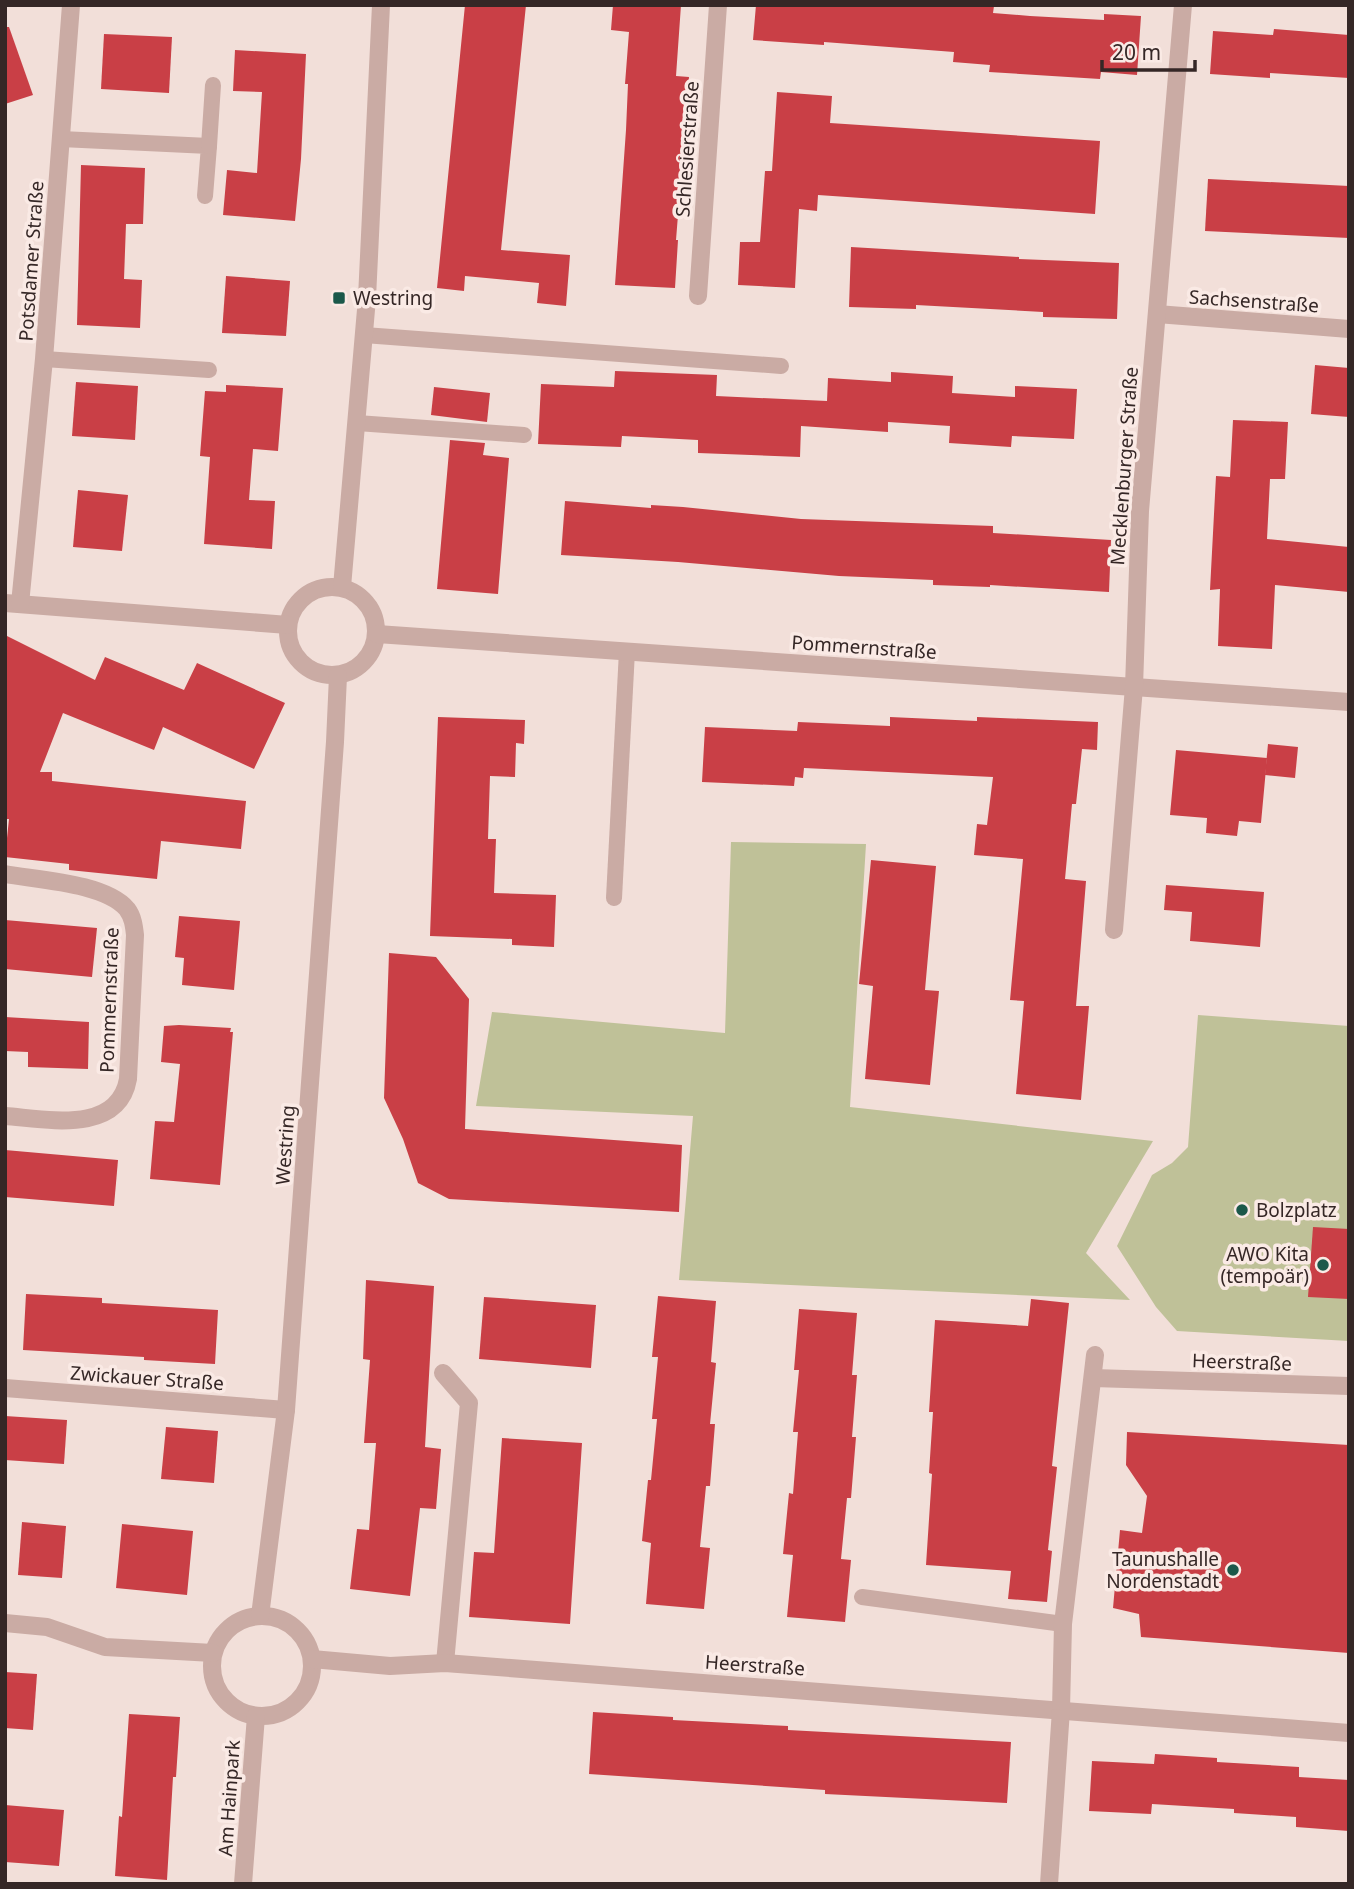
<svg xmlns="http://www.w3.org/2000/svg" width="1354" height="1889" font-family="'Noto Sans',sans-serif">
	<rect width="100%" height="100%" fill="#f2dfd9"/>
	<g fill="#bfc198">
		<polygon points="731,842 866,844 850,1107 1153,1141 1086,1253 1130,1300 679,1280 693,1116 476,1106 492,1012 725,1033"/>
		<polygon points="1198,1015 1349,1026 1349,1341 1177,1331 1156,1307 1117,1246 1152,1175 1172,1163 1188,1147"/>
	</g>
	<g fill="#c93f46">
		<polygon points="465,5 526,5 501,250 570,255 566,306 537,303 539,283 465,276 464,291 437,288"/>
		<polygon points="613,5 681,5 676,76 689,77 676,240 678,240 675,288 615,285 626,130 628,84 625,84 629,32 611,30"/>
		<polygon points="756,5 978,5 994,6 993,13 1030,16 1104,20 1104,14 1141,16 1137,75 1101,72 1100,79 989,72 990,65 953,62 954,52 824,42 824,45 753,40"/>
		<polygon points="5,27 9,27 33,95 5,104"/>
		<polygon points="1274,29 1349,35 1349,78 1270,73 1270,78 1210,74 1213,31 1273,35"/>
		<polygon points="104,34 172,37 169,93 101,89"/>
		<polygon points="235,50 306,54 301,159 295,221 223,215 227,170 257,173 262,92 233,91"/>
		<polygon points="777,92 832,96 830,123 1100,141 1095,214 818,195 817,211 799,209 795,288 738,285 740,242 760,242 765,171 772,171"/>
		<polygon points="81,165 145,168 143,224 126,224 124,279 142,280 140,328 77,325"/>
		<polygon points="1208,179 1349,186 1349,238 1205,231"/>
		<polygon points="851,247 1019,257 1019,259 1119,263 1117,319 1043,317 1043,312 916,305 916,309 849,307"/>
		<polygon points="226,276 290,281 286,336 222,333"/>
		<polygon points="1315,365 1349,368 1349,417 1311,414"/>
		<polygon points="615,371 717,375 716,396 827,401 828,378 891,382 891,372 953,376 952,393 1015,397 1015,386 1077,389 1074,439 1012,436 1011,447 949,443 950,426 888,422 888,432 801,426 800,457 698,453 698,440 622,436 621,447 538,444 541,384 614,387"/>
		<polygon points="76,382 138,386 135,440 72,436"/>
		<polygon points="226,385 283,388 278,451 253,449 249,500 275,501 272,549 204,544 210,457 200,456 205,391 226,392"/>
		<polygon points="434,387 490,393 487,422 431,415"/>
		<polygon points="1233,420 1288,422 1285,479 1270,479 1267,539 1349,547 1349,592 1275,585 1272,649 1218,646 1220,589 1210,590 1216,476 1230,477"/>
		<polygon points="450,440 485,443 483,455 509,458 498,594 437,589"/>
		<polygon points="78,490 128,495 122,551 73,547"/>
		<polygon points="565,501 651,508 651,505 683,507 801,519 993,526 993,533 1111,540 1109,592 990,585 990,587 933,585 933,580 839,576 678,562 561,555"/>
		<polygon points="5,635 95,680 105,657 184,690 197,663 285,703 254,769 163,727 154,750 63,713 40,772 52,772 52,781 246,801 241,849 161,841 157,879 69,870 69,864 5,857 9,819 5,819"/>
		<polygon points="438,717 525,720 524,744 516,743 515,777 490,776 488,839 496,839 494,893 556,895 554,947 512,945 512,939 430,936"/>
		<polygon points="890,717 977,721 977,717 1098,722 1097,750 1082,749 1076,804 1072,804 1065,879 1086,881 1076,1006 1089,1006 1081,1100 1016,1094 1024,1001 1010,1000 1023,859 974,855 977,824 987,825 993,777 804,768 803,778 795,777 794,786 702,782 705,727 797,731 798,722 890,726"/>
		<polygon points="1268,744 1298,747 1295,778 1265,775"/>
		<polygon points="1176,750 1267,758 1261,823 1239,821 1237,836 1206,833 1207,818 1170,815"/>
		<polygon points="871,860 936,866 925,990 939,991 930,1085 865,1079 873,986 859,984"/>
		<polygon points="1166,885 1264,892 1260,947 1190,941 1192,912 1164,910"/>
		<polygon points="179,916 240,921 234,990 182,985 184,958 175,957"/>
		<polygon points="5,920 97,928 92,977 5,969"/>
		<polygon points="389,953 436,957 469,999 465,1129 682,1145 679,1212 449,1199 418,1183 403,1139 384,1098"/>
		<polygon points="5,1017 89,1022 88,1069 28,1067 28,1052 5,1051"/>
		<polygon points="179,1025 231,1028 230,1032 233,1032 220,1185 150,1179 155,1121 174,1122 180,1064 161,1062 164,1026"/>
		<polygon points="5,1150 118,1160 114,1206 5,1197"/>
		<polygon points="1313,1227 1349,1229 1349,1299 1308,1297"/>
		<polygon points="366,1280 434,1286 425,1447 441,1449 436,1509 420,1508 410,1596 350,1589 357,1529 369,1530 376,1443 364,1443 370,1360 363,1359"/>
		<polygon points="26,1294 102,1298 102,1303 218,1310 215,1364 144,1360 144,1357 23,1350"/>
		<polygon points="658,1296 716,1301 711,1362 716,1363 710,1424 715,1424 710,1486 706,1486 700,1547 710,1548 704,1609 646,1604 651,1543 642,1541 648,1480 651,1480 657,1419 652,1419 658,1357 652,1357"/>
		<polygon points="484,1297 596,1305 591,1368 479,1359"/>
		<polygon points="1031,1299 1069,1303 1052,1466 1057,1467 1048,1550 1052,1551 1047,1602 1008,1599 1011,1571 926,1565 932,1474 929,1473 933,1412 929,1412 935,1320 1028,1326"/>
		<polygon points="799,1309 857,1313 852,1375 857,1375 852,1437 856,1437 851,1498 847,1498 841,1559 851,1560 845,1622 787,1617 793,1555 783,1554 789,1493 793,1494 798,1432 793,1432 799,1370 794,1370"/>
		<polygon points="5,1416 67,1420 64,1464 5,1460"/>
		<polygon points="166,1427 218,1431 214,1483 161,1479"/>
		<polygon points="1127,1432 1349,1445 1349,1653 1141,1637 1139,1614 1113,1608 1120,1530 1142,1533 1147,1496 1126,1465"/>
		<polygon points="502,1438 582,1443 570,1624 469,1617 474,1552 494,1553"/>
		<polygon points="22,1522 66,1526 62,1578 18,1575"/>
		<polygon points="122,1524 193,1531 187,1595 116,1588"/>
		<polygon points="5,1672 37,1674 33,1730 5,1728"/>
		<polygon points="593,1712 673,1717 673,1720 788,1726 788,1730 1011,1742 1007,1803 825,1794 825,1790 589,1774"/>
		<polygon points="129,1714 180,1717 176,1777 173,1777 167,1880 115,1876 119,1816 122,1817"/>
		<polygon points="1155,1754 1217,1758 1217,1762 1299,1767 1299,1777 1349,1780 1349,1831 1296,1827 1296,1817 1234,1813 1234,1809 1152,1804 1151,1814 1089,1811 1092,1761 1154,1764"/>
		<polygon points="5,1805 64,1810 59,1866 5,1862"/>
	</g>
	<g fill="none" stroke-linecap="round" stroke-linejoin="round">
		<g stroke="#caaba4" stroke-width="16">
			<polyline points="61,139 209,146 205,196"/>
			<polyline points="209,146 213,85"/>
			<polyline points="364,335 781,366"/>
			<polyline points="44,359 209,370"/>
			<polyline points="357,423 524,435"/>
			<polyline points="614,898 627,651"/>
			<polyline points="862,1597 1063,1624"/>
		</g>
		<g stroke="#caaba4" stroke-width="18">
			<polyline points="698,296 718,5"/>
			<polyline points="1157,314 1349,329"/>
			<circle cx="332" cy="631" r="44"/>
			<polyline points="342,587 367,298 381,5"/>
			<polyline points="5,603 288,625"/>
			<polyline points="20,604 44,359 71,5"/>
			<polyline points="377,634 1349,702"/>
			<path d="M5,874C38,880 105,883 127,909C133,917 134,926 135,935L128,1079C118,1135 46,1119 5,1116"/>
			<polyline points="1114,930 1134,687 1140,511 1183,5"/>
			<polyline points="443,1373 469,1403 445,1663"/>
			<polyline points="1093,1378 1349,1386"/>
			<polyline points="5,1388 286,1410"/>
			<circle cx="262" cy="1666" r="50"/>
			<polyline points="260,1616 286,1410 335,742 338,676"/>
			<polyline points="5,1623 47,1627 105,1647 213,1653"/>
			<polyline points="312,1659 390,1666 445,1663 1349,1733"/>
			<polyline points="243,1884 256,1716"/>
			<polyline points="1049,1884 1061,1710 1063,1624 1095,1355"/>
		</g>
	</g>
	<g fill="#1b584a" stroke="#faeae5" stroke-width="2.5">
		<rect x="332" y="291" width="14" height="14" rx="3.5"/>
		<circle cx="1242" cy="1210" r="7"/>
		<circle cx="1323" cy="1265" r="7"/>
		<circle cx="1233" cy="1570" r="7"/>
	</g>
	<g text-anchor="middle" stroke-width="7" stroke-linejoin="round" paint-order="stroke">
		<g font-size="19" fill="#352726" stroke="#faeae5">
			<text transform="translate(687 149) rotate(-86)" y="7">Schlesierstraße</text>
			<text transform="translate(31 261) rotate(-86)" y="7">Potsdamer Straße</text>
			<text transform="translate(1254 301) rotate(4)" y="7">Sachsenstraße</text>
			<text transform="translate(1124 466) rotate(-86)" y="7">Mecklenburger Straße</text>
			<text transform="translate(864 647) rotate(4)" y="7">Pommernstraße</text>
			<text transform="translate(109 1000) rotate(-88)" y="7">Pommernstraße</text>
			<text transform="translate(285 1145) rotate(-86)" y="7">Westring</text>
			<text transform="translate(1242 1362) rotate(2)" y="7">Heerstraße</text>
			<text transform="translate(147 1378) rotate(4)" y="7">Zwickauer Straße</text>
			<text transform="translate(755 1665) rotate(4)" y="7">Heerstraße</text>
			<text transform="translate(229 1798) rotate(-86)" y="7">Am Hainpark</text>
		</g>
		<g font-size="19" fill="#352726" stroke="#faeae5" text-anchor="start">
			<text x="353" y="305">Westring</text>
			<text x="1256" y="1217">Bolzplatz</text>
			<text x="1309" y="1261" text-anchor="end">AWO Kita<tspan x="1309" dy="22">(tempoär)</tspan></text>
			<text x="1219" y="1566" text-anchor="end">Taunushalle<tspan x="1219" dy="22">Nordenstadt</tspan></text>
		</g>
	</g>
	<rect width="1354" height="1889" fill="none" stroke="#352726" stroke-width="14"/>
	<path d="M1102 60v10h93v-10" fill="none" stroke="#352726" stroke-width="3.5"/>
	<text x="1112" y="60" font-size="21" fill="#352726" stroke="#faeae5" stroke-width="5" paint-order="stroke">20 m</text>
</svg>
